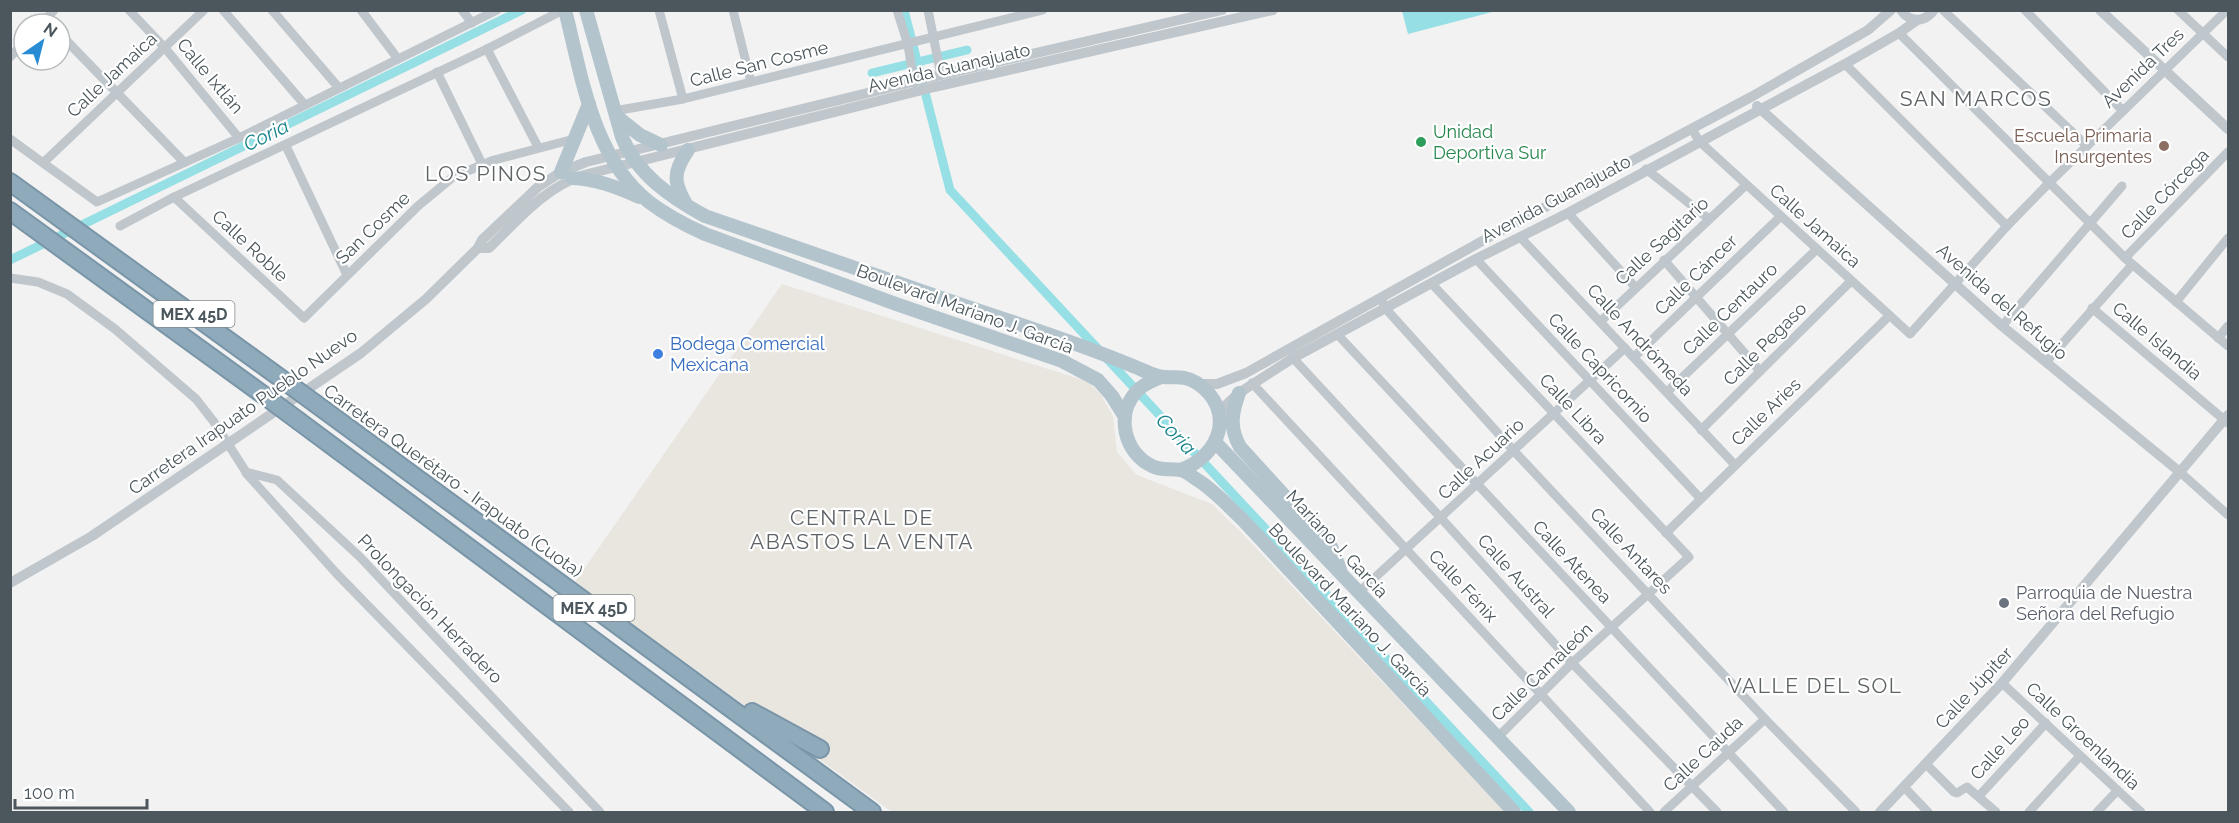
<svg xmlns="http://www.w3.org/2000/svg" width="2239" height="823" font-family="Raleway,sans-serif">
	<rect width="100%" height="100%" fill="#f3f2f2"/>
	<polygon fill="#e9e6e0" points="782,284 1089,382 1101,395 1113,416 1117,452 1137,475 1212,504 1241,532 1505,812 892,812 575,582"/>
	<polygon fill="#96dfe5" points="1496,11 1408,34 1402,11 1496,10"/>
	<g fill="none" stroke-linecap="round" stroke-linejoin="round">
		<g stroke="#96dfe5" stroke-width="9">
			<polyline points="904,10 950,190 1529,812"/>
			<polyline points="872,73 967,50"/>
			<polyline points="10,260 522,10"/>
		</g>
		<defs>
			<g id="motorway">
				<polyline points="10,182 290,385"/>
				<polyline points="10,211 269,399"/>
				<polyline points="316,404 872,812"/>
				<polyline points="300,422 825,812"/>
				<polyline points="752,712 820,749"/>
			</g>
		</defs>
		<use href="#motorway" stroke="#7995a7" stroke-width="20"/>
		<g stroke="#bfc7cc" stroke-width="9">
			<polyline points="129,10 165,48 239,138"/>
			<polyline points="223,10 305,105"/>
			<polyline points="272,10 339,88"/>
			<polyline points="361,10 398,59"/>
			<polyline points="462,10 472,23"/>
			<polyline points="659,10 683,99"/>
			<polyline points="733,10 751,82"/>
			<polyline points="897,10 908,45 914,83"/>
			<polyline points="928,10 941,75"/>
			<polyline points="1943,10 2087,146"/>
			<polyline points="2025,10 2123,111"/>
			<polyline points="2178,10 2228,57"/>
			<polyline points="42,24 54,10"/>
			<polyline points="1899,33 2125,258 2228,346"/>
			<polyline points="60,34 184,162"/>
			<polyline points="487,49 538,147"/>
			<polyline points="10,57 24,43"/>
			<polyline points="1845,64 2007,226"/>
			<polyline points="437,72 482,164"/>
			<polyline points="614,111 683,99 1043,10"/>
			<polyline points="1692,129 1699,141 1910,334 2007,226 2049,183 2227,10"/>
			<polyline points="10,139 97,202 239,138 497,10"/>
			<polyline points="286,146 347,275"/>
			<polyline points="43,163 204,10"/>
			<polyline points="1646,169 1709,219"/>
			<polyline points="174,197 304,318 418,206 453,177 494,160 574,139"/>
			<polyline points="1568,213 1636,288"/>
			<polyline points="120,226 174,197 487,49 563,10"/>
			<polyline points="1520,237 1735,465"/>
			<polyline points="2125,258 2228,152"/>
			<polyline points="1476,259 1700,498"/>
			<polyline points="1664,260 1760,371"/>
			<polyline points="10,278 38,282 67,294 115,329 196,399 214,422 246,472 277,480 360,557 600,812"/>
			<polyline points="1432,284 1689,557 1572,663 1498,737"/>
			<polyline points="1381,299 1386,309 1514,451 1765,719 1856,812"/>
			<polyline points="2176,302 2228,238"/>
			<polyline points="2092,308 2228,423"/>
			<polyline points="1601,321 1746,185"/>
			<polyline points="2002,326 2122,186"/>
			<polyline points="1337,334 1784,812"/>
			<polyline points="2218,338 2228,326"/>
			<polyline points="1634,357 1780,217"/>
			<polyline points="1293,358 1441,518 1572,663 1717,812"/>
			<polyline points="2046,362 2132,265"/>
			<polyline points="1252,383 1650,812"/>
			<polyline points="1667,392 1817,249"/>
			<polyline points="1701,430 1851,281"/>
			<polyline points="246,473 337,574 569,812"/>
			<polyline points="2181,473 2228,515"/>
			<polyline points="1666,533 1889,316"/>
			<polyline points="1358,593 1625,348"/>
			<polyline points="2002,683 2141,812"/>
			<polyline points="1926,764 1954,792 1957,793 1967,787 1996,812"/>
			<polyline points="1905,788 1928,812"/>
			<polyline points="1979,796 2046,723"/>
			<polyline points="1664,812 1765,719"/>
			<polyline points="2029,812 2080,756"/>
			<polyline points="2097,812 2117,791"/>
		</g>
		<g stroke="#bfc7cc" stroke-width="10">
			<path d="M1901,10C1910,23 1924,23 1934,10"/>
			<polyline points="2100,10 2228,129"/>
			<polyline points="1757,106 2002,326 2181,473"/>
			<path d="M478,248H489C518,220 545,187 584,175L934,87L1273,10"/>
			<polyline points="1198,384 1217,384 1246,373 1493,235 1751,97 1868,30 1891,10"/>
			<polyline points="1219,416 1227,404 1239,393 1293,358 1476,259 1568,213 1845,64 1899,33 1916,21"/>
			<polyline points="10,583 92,536 361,353 426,299 478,248 482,240 538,187 561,172 586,162 941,75 1222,10"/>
			<polyline points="1880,812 2002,683 2228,415"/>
		</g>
		<g stroke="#b4c4cd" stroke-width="14">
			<path d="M565,10C582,76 592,157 649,202C666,215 685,225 705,234L896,304L1062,361L1098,380L1112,396L1125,417"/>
			<path d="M586,10L622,137C637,174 670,197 705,216C782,243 859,270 936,296C1002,319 1069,339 1133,366C1141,369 1150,374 1158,376C1172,380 1181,373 1197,383C1237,410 1220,457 1180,470"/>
			<polyline points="616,116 640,135 661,145"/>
			<polyline points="561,172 589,104"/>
			<path d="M572,178C596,179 617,187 639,197"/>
			<path d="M686,204C673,182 673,172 688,150"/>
			<path d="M1161,377C1152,381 1143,384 1137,391C1115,414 1124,453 1152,466C1162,471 1170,468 1180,470C1185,471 1192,476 1196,479C1213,489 1227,505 1242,519L1514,812"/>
			<path d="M1239,393C1232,412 1229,428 1240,447L1331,547L1340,569"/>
			<polyline points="1215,442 1569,812"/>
		</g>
		<use href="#motorway" stroke="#8eaabb" stroke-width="16"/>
		<defs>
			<g id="motorway-bridge">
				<polyline points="290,385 316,404"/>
				<polyline points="269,399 300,422"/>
			</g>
		</defs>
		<use href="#motorway-bridge" stroke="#7995a7" stroke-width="20" stroke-linecap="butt"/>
		<use href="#motorway-bridge" stroke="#8eaabb" stroke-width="16"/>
	</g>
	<circle fill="#2e9e5b" stroke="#fff" stroke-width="2" cx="1421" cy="142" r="6"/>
	<circle fill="#8d6e63" stroke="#fff" stroke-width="2" cx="2164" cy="146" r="6"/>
	<circle fill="#3f7fe0" stroke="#fff" stroke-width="2" cx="658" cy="354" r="6"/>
	<circle fill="#6b7280" stroke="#fff" stroke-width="2" cx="2004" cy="603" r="6"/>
	<g text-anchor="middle" stroke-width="4.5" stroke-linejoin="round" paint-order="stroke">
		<g fill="#fff" stroke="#81898e" stroke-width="1.5">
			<rect x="153.5" y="301" width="81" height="26" rx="4.5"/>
			<rect x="553.5" y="595" width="81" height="26" rx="4.5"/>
		</g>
		<g font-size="16" font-weight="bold" fill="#4b575d">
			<text x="194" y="320">MEX 45D</text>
			<text x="594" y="614">MEX 45D</text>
		</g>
		<g font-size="18" fill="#4b575d" stroke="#fff">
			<text transform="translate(759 64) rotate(-14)" y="6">Calle San Cosme</text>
			<text transform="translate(949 68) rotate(-13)" y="6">Avenida Guanajuato</text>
			<text transform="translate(2143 68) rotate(-44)" y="6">Avenida Tres</text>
			<text transform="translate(112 75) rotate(-43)" y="6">Calle Jamaica</text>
			<text transform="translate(210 76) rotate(50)" y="6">Calle Ixtlán</text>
			<text transform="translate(2165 194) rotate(-46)" y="6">Calle Córcega</text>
			<text transform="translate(1556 199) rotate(-28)" y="6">Avenida Guanajuato</text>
			<text transform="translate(1815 226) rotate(42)" y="6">Calle Jamaica</text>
			<text transform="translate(373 228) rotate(-44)" y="6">San Cosme</text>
			<text transform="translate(1662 241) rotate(-43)" y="6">Calle Sagitario</text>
			<text transform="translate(250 246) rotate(43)" y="6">Calle Roble</text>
			<text transform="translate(1696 275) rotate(-44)" y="6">Calle Cáncer</text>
			<text transform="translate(2002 302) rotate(41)" y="6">Avenida del Refugio</text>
			<text transform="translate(965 309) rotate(20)" y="6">Boulevard Mariano J. García</text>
			<text transform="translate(1730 309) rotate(-44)" y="6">Calle Centauro</text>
			<text transform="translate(1640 340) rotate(47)" y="6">Calle Andrómeda</text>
			<text transform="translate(2157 341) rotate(40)" y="6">Calle Islandia</text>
			<text transform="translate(1765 344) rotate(-45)" y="6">Calle Pegaso</text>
			<text transform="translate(1600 368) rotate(47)" y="6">Calle Capricornio</text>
			<text transform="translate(1573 409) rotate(47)" y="6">Calle Libra</text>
			<text transform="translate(243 412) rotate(-35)" y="6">Carretera Irapuato Pueblo Nuevo</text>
			<text transform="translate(1766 412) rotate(-44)" y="6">Calle Aries</text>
			<text transform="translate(1481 459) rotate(-43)" y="6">Calle Acuario</text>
			<text transform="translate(453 481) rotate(36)" y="6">Carretera Querétaro - Irapuato (Cuota)</text>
			<text transform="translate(1337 544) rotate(47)" y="6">Mariano J. García</text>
			<text transform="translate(1631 551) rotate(47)" y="6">Calle Antares</text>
			<text transform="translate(1572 562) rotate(47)" y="6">Calle Atenea</text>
			<text transform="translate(1516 576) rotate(48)" y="6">Calle Austral</text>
			<text transform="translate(1463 586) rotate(47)" y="6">Calle Fénix</text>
			<text transform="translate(430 609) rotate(46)" y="6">Prolongación Herradero</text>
			<text transform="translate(1350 610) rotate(47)" y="6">Boulevard Mariano J. García</text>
			<text transform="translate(1542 672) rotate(-44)" y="6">Calle Camaleón</text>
			<text transform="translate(1974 688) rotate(-47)" y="6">Calle Júpiter</text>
			<text transform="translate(2083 736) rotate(43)" y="6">Calle Groenlandia</text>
			<text transform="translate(2000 748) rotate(-48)" y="6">Calle Leo</text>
			<text transform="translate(1703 754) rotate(-43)" y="6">Calle Cauda</text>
		</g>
		<g font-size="18" fill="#27864d" stroke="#fff" text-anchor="start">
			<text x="1433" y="138">Unidad<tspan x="1433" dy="21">Deportiva Sur</tspan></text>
		</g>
		<g font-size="18" fill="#785e54" stroke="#fff" text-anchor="end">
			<text x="2152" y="142">Escuela Primaria<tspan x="2152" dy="21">Insurgentes</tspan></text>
		</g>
		<g font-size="18" fill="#366cbe" stroke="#fff" text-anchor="start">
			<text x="670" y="350">Bodega Comercial<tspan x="670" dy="21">Mexicana</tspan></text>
		</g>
		<g font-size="18" fill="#5b616d" stroke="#fff" text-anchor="start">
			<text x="2016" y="599">Parroquia de Nuestra<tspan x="2016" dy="21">Señora del Refugio</tspan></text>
		</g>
		<g font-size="20" font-style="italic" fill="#18828b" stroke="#fff">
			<text transform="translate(266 135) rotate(-26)" y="7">Coria</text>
			<text transform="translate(1176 434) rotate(47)" y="7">Coria</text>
		</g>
		<g font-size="21" letter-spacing="1.5" fill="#5e6366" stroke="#fff">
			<text x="1976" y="106">SAN MARCOS</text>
			<text x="486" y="181">LOS PINOS</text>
			<text x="862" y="525">CENTRAL DE<tspan x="862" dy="24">ABASTOS LA VENTA</tspan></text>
			<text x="1815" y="693">VALLE DEL SOL</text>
		</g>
	</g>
	<rect width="2239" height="823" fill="none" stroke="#4b575d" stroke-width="24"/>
	<g transform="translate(42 42) rotate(35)"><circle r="28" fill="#ffffff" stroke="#b7bcbe" stroke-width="1.5"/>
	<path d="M0-4.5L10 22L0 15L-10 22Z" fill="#2a8bd5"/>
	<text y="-9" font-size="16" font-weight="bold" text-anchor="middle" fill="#4b575d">N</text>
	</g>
	<path d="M15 799v9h132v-9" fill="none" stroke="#4b575d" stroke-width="3"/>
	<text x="24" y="799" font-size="18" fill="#4b575d" stroke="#ffffff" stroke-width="4.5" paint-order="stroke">100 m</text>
</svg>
